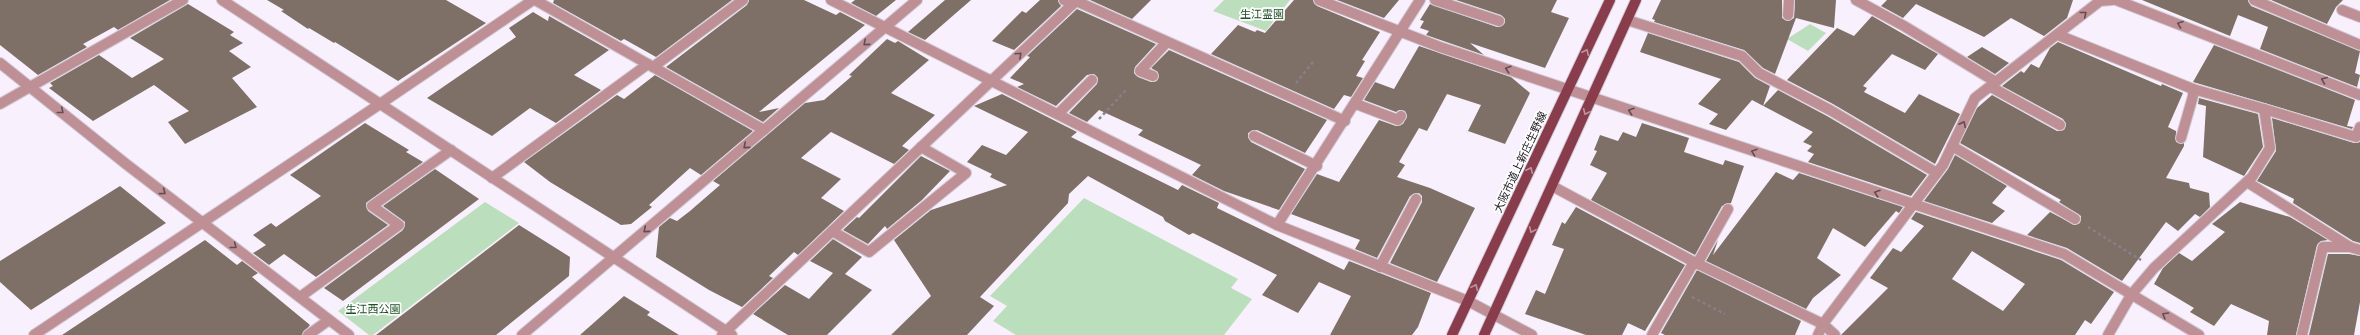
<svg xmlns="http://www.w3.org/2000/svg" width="2360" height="335" font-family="'Noto Sans','Noto Sans JP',sans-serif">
	<rect width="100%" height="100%" fill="#f8f1fd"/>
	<g fill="#bbdfbc">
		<polygon points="1224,0 1290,0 1266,31 1213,11"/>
		<polygon points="1810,24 1826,33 1808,51 1787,39"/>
		<polygon points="1084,198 1238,279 1231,288 1252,299 1224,335 1016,335 993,321 1007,306 990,296"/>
		<polygon points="485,202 519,223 373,335 369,335 338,311"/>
	</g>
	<g fill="#7f7067" fill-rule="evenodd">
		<polygon points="0,0 170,0 118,30 114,27 83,44 87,47 38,75 0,45"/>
		<polygon points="267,0 446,0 486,23 398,81 335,42 334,43 309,28 308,29 281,11 284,10"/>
		<polygon points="554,0 732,0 656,57 624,39 621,41 553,3"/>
		<polygon points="749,0 804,0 836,15 840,12 865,25 759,112 779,108 763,122 666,67 747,5"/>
		<polygon points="855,0 896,0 876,16 851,3"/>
		<polygon points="945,0 971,0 925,40 908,32"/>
		<polygon points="1040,0 1058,0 1061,6 1014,50 992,41 1022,11 1026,13"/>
		<polygon points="1090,0 1151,0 1132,19"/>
		<polygon points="1294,0 1313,0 1317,6 1380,32 1362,60 1365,61 1356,76 1363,78 1351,97 1344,95 1334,109 1211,54 1238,25 1255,32 1257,30 1265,33"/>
		<polygon points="1337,0 1399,0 1384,18"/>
		<polygon points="1456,0 1557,0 1551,12 1569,18 1545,68 1470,43 1484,55 1426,35 1429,31 1420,28 1424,21 1420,20 1430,4 1497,27 1505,23 1505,19 1501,15"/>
		<polygon points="1661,0 1782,0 1782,18 1788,21 1794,18 1795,0 1836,0 1834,28 1796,18 1775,74 1763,68 1744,50 1654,22 1655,20 1652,19"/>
		<polygon points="1887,0 2073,0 2067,18 2044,36 2011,18 1984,37 1916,4 1903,18 1881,6"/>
		<polygon points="2142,0 2248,0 2251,6 2360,51 2355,73 2360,75 2357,87 2260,49 2268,27 2238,15 2230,36"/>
		<polygon points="2271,0 2343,0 2336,7 2327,24"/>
		<polygon points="188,4 234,32 230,35 243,43 229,51 251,67 232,78 257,107 185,144 168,122 189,111 154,85 93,121 49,88 53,86 50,83 99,55 132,78 164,59 130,38"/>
		<polygon points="1077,9 1156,44 1135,67 1134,73 1138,77 1151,82 1157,81 1158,72 1151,68 1169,50 1327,120 1305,153 1257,130 1248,133 1248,137 1251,142 1305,169 1279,210 1224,191 1192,175 1201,165 1138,135 1143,130 1099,110 1087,122 1069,113 1097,84 1098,78 1094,74 1087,75 1056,106 1017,87 1024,84 1010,78 1030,57 1027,56"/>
		<polygon points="533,12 548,21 549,16 609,50 574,75 601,90 556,123 530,108 492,136 427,98 516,37 509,28"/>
		<polygon points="1872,16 1938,54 1925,70 1892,54 1863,86 1867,88 1864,92 1905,113 1919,94 1960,114 1935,164 1833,104 1787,80 1837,28 1854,36"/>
		<polygon points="1648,33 1739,62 1755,78 1770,86 1763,106 1778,90 1827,116 1927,175 1911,196 1808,162 1814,154 1807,151 1812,146 1803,142 1813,132 1752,100 1726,130 1709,124 1718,114 1698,104 1721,79 1640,52"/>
		<polygon points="887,39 895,43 898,41 929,60 891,93 935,115 902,146 909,150 894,164 831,132 801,158 841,179 821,198 844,211 798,255 794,252 769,276 773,278 742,307 709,290 656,257 659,227 670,218 677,221 690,211 720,185 713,181 805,103 824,100 852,76 849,75"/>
		<polygon points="2058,42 2161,86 2162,84 2183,93 2168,127 2176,131 2176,142 2184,143 2184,146 2166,178 2189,183 2190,188 2209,193 2210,207 2200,217 2195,214 2178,231 2166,222 2122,281 2067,248 2027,235 2050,212 2075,225 2080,223 2081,216 2059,202 2061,200 1960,143 1977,108 1992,95 2057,131 2064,130 2066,124 2063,119 2002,86 2021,71 2024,73 2031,64 2039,68 2050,48"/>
		<polygon points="2214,45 2355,100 2347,126 2353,127 2352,129 2193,82"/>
		<polygon points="1419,46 1511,77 1530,93 1505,144 1468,131 1481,105 1447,94 1427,131 1419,128 1399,162 1405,165 1397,177 1430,188 1475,208 1437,282 1390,263 1422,202 1422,196 1419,193 1410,196 1377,258 1355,249 1360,240 1291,214 1317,174 1339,182 1379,120 1396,126 1403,124 1407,116 1405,111 1399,110 1396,112 1364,100 1375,82 1394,89"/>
		<polygon points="1982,47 2009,63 1995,74 1967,57"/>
		<polygon points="655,75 753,131 701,175 690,168 649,205 652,207 631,224 621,225 550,182 524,162 617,95 624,99"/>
		<polygon points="1002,94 1077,132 1071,137 1178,190 1182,185 1219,203 1217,208 1344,270 1349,261 1431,293 1418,327 1412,335 1330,335 1351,296 1319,282 1298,313 1262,295 1277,275 1193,233 1189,235 1165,221 1163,217 1088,176 1069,194 1068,203 980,297 994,306 967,335 891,335 931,296 894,240 931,210 1007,185 990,177 992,174 967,162 982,145 1006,155 1028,132 974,106"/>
		<polygon points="2199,98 2258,114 2263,147 2244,176 2203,157 2206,106 2198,104"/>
		<polygon points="2272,118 2354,143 2360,142 2360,243 2353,241 2293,203 2294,199 2257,181 2276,151"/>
		<polygon points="365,123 409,150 406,152 423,162 366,203 368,211 388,225 316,277 284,254 269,265 253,253 266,245 253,235 271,223 276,227 321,196 290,175"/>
		<polygon points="1642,123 1689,138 1684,152 1723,165 1725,160 1744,166 1731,203 1722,206 1695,255 1591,200 1607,173 1590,165 1597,151 1594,150 1600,135 1618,141 1623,132 1636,137"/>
		<polygon points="1955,155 2007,186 1992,203 2005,211 1992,223 1924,201 1948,169"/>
		<polygon points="921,156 950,171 922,200 887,229 885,226 868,244 843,230 857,217 859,218"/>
		<polygon points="435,169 479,199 343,301 324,288 403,230 405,222 383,206"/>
		<polygon points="1776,172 1793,180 1799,173 1903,207 1899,213 1896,211 1865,247 1833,228 1817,258 1841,275 1813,298 1806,309 1706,261 1718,240 1713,255"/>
		<polygon points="120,186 166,223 31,310 0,282 0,261"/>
		<polygon points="2240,202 2290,217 2328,240 2321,241 2317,245 2296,335 2267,335 2269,321 2231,304 2214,326 2190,312 2194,308 2154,284 2163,268 2179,253 2192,261 2225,232 2212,224"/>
		<polygon points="1576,207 1685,265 1645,331 1628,323 1622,335 1586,335 1525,314 1536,290 1545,294 1564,249 1552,245 1562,222 1565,224"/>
		<path d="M1916,212L2061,260L2114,292L2091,324L2085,320L2075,335H1841L1888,288L1870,278L1893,248L1901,252L1924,226L1911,219ZM1972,251L2025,284L2003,311L1952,279Z"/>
		<polygon points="519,225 570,257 569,276 496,335 376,335"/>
		<polygon points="833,239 862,257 845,274 872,290 827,335 788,335 753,314 785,285 809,299 833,273 810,261"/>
		<polygon points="205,240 237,265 242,261 258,273 252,277 310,325 302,335 62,335"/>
		<polygon points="2328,254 2349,254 2360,256 2360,302 2354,335 2309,335"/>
		<polygon points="1697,270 1801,321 1795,335 1665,335 1661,333"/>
		<polygon points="624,296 650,312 647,315 679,335 580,335"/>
	</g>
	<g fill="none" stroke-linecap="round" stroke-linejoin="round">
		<defs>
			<g id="service">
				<polyline points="1064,0 1073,4"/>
				<polyline points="1435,0 1499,21"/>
				<polyline points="1856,0 1904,26 1996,82"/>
				<polyline points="2342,10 2360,17"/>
				<polyline points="1788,15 1789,0"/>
				<polyline points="1627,20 1742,56 1759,73 1830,110 1937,173"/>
				<polyline points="1153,76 1140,71 1166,43"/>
				<polyline points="1991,87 2060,125"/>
				<polyline points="1356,104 1398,120 1401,116"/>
				<polyline points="1058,114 1092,80"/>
				<polyline points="1254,136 1317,166"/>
				<polyline points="2181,138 2193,96 2193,89"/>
				<polyline points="1952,146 2075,219"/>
				<polyline points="2247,182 2350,247"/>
				<polyline points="832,231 869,252 966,173 921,147"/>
				<polyline points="1697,264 1728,209"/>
				<polyline points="1380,267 1416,199"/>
				<polyline points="300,297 399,225 372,206 451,150"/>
				<polyline points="308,335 329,320"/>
				<polyline points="1652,335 1694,262"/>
				<polyline points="2302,335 2323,247 2350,247 2360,250"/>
			</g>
			<g id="minor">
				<polyline points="535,0 764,130"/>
				<polyline points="831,0 1277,225 1468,301 1532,335"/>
				<polyline points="1319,0 1440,47 2064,254 2199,335"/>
				<polyline points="2116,0 2360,95"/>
				<polyline points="2254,0 2360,45"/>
				<polyline points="1076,1 1345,121"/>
				<polyline points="2058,35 2193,89 2264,109 2270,148 2252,177 2154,268 2131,295 2108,335"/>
				<polyline points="0,63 126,164 349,335"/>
				<polyline points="653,67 743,0"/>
				<polyline points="380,104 533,0"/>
				<polyline points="2264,109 2356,137 2360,127"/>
				<polyline points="492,178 648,64"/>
				<polyline points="1552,186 1694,262 1823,324 1835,335"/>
				<polyline points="614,257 917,0"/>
				<polyline points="722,335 1077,0"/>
				<polyline points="1818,335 1823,324 1943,165 1975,98 2100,1 2112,0"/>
			</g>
			<g id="tertiary">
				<polyline points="222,0 732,335"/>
				<polyline points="0,104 183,0"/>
				<polyline points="1277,225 1420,0"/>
				<polyline points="34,335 380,104"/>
				<polyline points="522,335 614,257"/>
			</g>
			<g id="primary">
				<polyline points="1452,335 1610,0"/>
				<polyline points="1484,335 1636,0"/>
			</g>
		</defs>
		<use href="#service" stroke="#d2cbd6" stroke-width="12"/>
		<use href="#minor" stroke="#d2cbd6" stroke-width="12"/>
		<use href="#tertiary" stroke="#d2cbd6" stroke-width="12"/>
		<use href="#primary" stroke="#d2cbd6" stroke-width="12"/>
		<g stroke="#858089" stroke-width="2.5" stroke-dasharray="3 3" stroke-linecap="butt">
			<polyline points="1296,83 1313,62"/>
			<polyline points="1099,119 1126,90"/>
			<polyline points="2088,227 2141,260"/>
			<polyline points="1692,297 1725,314"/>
		</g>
		<use href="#service" stroke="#be9096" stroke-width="10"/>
		<use href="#minor" stroke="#be9096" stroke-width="10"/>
		<use href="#tertiary" stroke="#be9096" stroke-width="10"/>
		<use href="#primary" stroke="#893c4b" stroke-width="10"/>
	</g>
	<defs><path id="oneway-chevron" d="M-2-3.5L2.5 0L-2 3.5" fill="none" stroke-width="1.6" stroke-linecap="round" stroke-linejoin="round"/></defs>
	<g stroke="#614d53">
		<use href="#oneway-chevron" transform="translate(2084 14) rotate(-39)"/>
		<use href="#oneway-chevron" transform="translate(2180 24) rotate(-160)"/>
		<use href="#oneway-chevron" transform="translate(866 43) rotate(139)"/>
		<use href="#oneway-chevron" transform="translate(1019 55) rotate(-43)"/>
		<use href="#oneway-chevron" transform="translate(1508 69) rotate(-162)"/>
		<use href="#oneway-chevron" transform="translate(2324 80) rotate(-158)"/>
		<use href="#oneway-chevron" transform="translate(61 111) rotate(39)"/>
		<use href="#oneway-chevron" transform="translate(1631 111) rotate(-161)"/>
		<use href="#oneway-chevron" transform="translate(1963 124) rotate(-64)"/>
		<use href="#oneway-chevron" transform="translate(746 146) rotate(140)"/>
		<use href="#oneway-chevron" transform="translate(1754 152) rotate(-161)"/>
		<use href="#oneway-chevron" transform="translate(163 192) rotate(37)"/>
		<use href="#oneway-chevron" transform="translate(1877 193) rotate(-161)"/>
		<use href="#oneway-chevron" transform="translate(646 230) rotate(140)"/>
		<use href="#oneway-chevron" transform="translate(234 246) rotate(38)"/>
		<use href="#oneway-chevron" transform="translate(2165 315) rotate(-149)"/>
	</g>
	<g stroke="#be949c">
		<use href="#oneway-chevron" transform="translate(1586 52) rotate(-65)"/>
		<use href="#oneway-chevron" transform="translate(1586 112) rotate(115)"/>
		<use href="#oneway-chevron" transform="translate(1530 170) rotate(-65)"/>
		<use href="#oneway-chevron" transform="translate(1532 230) rotate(114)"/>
		<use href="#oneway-chevron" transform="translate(1475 287) rotate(-65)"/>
	</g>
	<g text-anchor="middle" stroke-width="3.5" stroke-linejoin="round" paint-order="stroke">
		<g font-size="11" fill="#1d5324" stroke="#fff">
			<text x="1262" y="18">生江霊園</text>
			<text x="373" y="313">生江西公園</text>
		</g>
		<g font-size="11" fill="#232026" stroke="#fff">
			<text transform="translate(1520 162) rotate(-65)" y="4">大阪市道上新庄生野線</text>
		</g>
	</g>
</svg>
